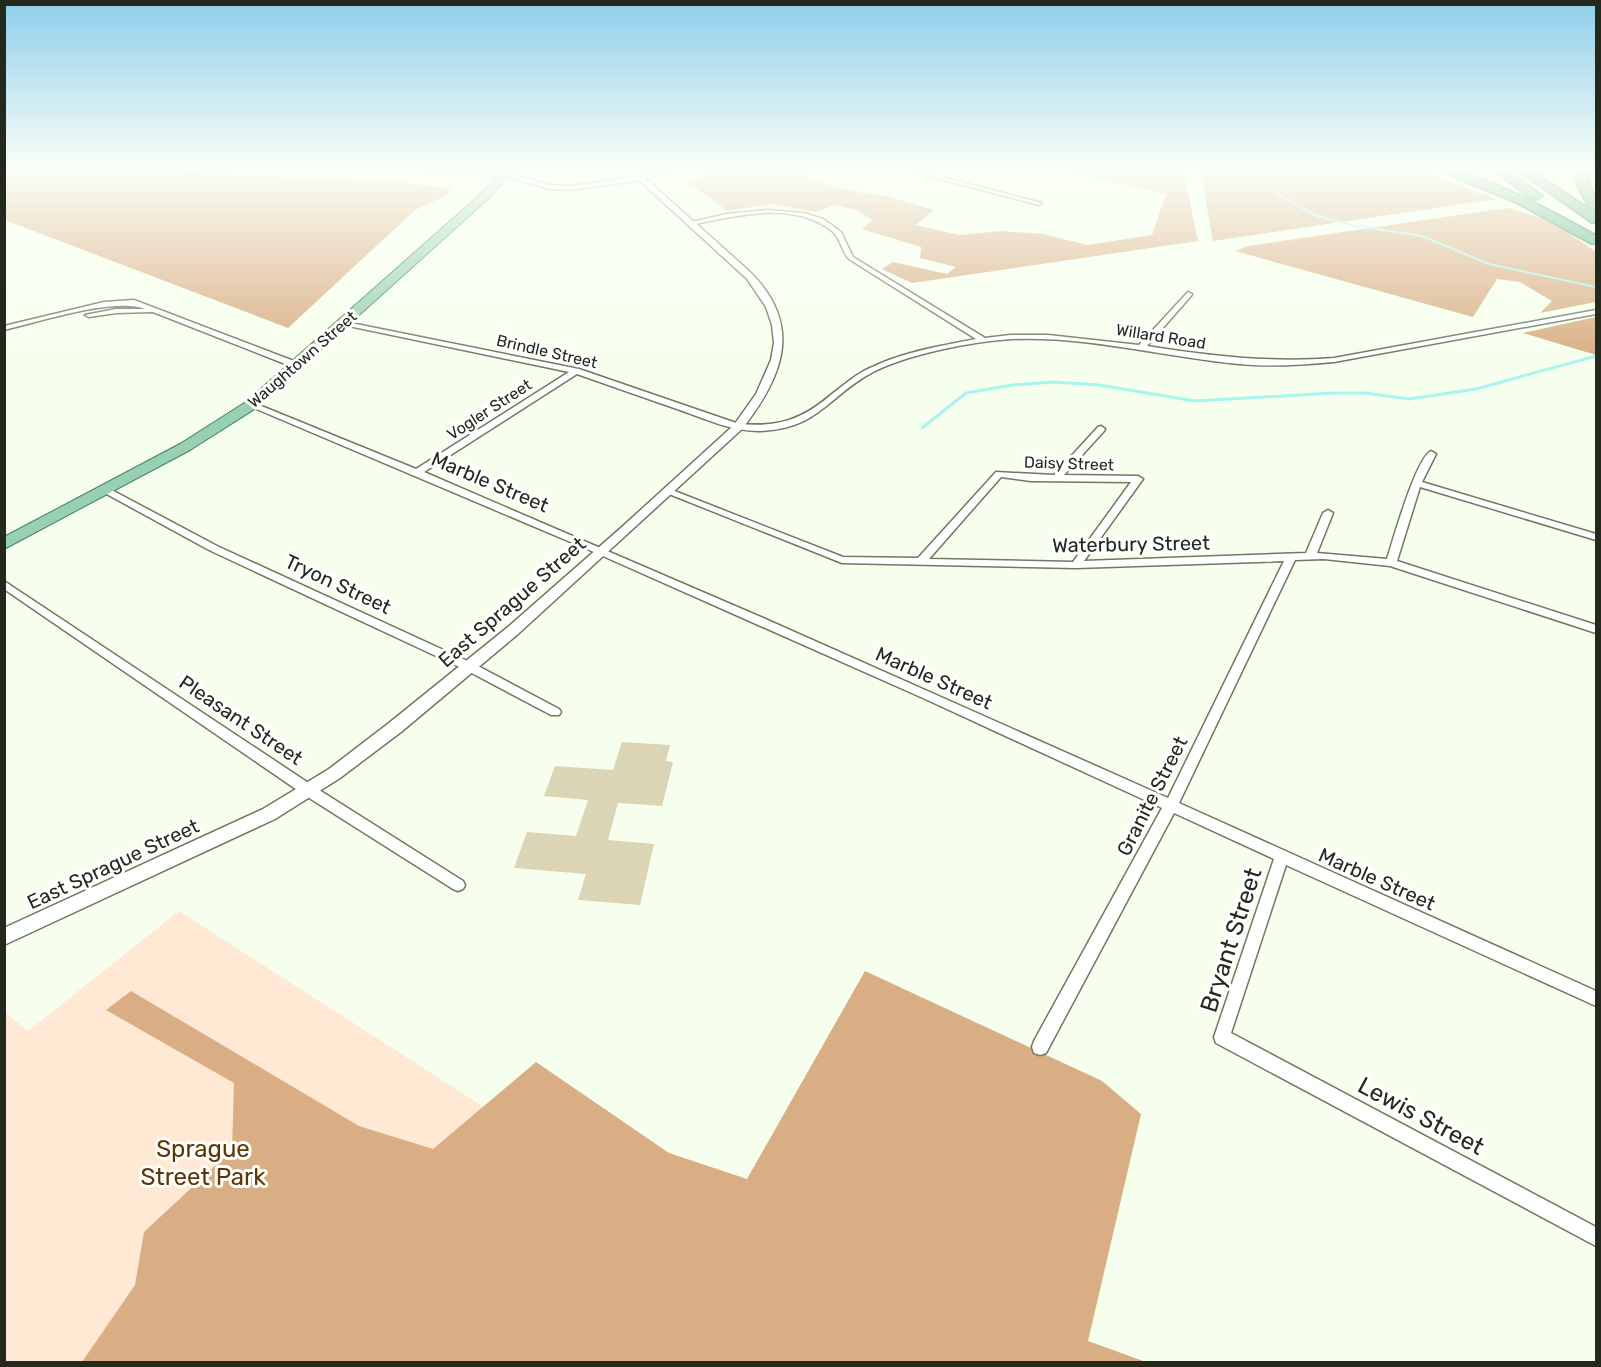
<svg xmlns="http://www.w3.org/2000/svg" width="1601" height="1367" font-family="Rubik,sans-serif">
	<rect width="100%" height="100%" fill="#f6ffed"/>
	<polygon fill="#ffe8d4" points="179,911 803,1312 776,1362 5,1362 4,1012 28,1031"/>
	<g fill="#d9ae84">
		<polygon points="4,170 165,170 256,176 369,179 450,188 449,194 415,210 288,328 5,220"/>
		<polygon points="698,170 800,170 815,181 843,189 885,196 934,210 916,225 959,235 1001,231 1043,234 1087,245 1152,235 1166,194 1060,170 1183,170 1198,241 912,283 882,269 893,262 947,274 956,267 920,258 921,247 862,229 873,220 856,210 834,205 816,212 771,204 727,211 687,181 703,176"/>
		<polygon points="1200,170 1421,170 1497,199 1213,241"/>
		<path d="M1506,208C1541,214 1568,232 1596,252V302L1540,313L1552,301L1520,282L1497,279L1473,317L1235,251L1248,246Z"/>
		<polygon points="1596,317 1596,355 1523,333"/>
		<polygon points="865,971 1102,1081 1141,1114 1088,1341 1146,1362 82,1362 135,1285 144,1232 232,1150 234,1083 106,1010 131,991 359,1126 433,1149 536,1062 669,1153 747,1179"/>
	</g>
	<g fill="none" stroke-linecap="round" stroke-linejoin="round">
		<polyline stroke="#a8f4ef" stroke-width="2" points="1265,170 1278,195 1317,216 1351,225 1422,236 1489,264 1596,287"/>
		<polyline stroke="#a8f4ef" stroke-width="3" points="922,428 966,393 1012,385 1054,382 1099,385 1195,401 1334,393 1365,393 1409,399 1476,389 1596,356"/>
	</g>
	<polygon fill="#dbd4b5" points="622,742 670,745 666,761 673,762 662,806 618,803 608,840 654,844 640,905 578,900 586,874 514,868 527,832 576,836 588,800 544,796 555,766 613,770"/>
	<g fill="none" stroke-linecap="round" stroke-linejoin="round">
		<defs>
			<g id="minor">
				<polygon points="418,170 504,172 550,185 571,186 641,176 668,170 676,170 641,180 571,190 550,189 504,176 421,172"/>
				<polygon points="906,170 914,170 1042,203 1039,205"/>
				<path d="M766,210L804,213L823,219L841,232L853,257L985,338L1010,335H1048L1139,345L1188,292L1192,294L1191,296L1147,346C1210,356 1270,363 1334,358L1596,310V314L1334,362C1302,365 1271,367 1239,364C1164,357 1089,336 1013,339C974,341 908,354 873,372C828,396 818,430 758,431C731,431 705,419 680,410C645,398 611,386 577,374L424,472L763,618L1168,798L1284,561L1076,568L842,563L664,492L669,489L672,490L843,557L918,558L996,472L1054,475L1098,427L1101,426L1105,429L1104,431L1064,475L1138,476L1143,479L1084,561L1306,553L1323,513L1328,510L1333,513L1317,553L1387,559C1393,540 1416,458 1431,451L1436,454L1422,482L1596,534V540L1420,487L1397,561L1596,625V633L1390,566L1324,559L1295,560L1179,803L1596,991V1006L1286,865L1231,1033L1596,1227V1246L1216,1043L1214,1037L1274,859L1174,813L1046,1053L1040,1055L1034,1053L1032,1047L1034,1041L1162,808L923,698L587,549L247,405L254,403L416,469L569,372L344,325L340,323L341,321L579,369L739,424C779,427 802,420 832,394C844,385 856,374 870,368C902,352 941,346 976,339L849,259C841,251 841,238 832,231C793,200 735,216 691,225L688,223L726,214ZM1001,477L1031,481L1131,482L1073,562L929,559Z"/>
				<path d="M134,300L299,363L300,365L293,367L153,312L116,313L89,317L85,315L116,309H145C114,297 39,322 4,330V326L104,302Z"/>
				<polygon points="106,487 217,546 474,664 559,709 561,712 559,715 551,715 466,670 209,550 103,492 103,488"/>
				<polygon points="4,581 316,788 463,881 465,885 463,889 458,891 453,889 306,796 4,589"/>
			</g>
			<path id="tertiary" d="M628,170H636L748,270C804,324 784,375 742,429L518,634L401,732L340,778L275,819L4,945V928L263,809L329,769L389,723L508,627L622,527L734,425L756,394L771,360L774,343L772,325L766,307L747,279Z"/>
			<polygon id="primary" points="502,170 512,170 491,196 256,408 190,450 4,549 4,537 180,444 246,402 483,192"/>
			<g id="motorway">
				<path d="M1438,170C1472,166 1563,218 1596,236V243H1591L1518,203Z"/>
				<polygon points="1493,170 1505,170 1542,196 1536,199 1532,198"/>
				<polygon points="1518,170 1530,170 1596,214 1596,222 1592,222"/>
				<path d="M1577,170H1587C1588,186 1596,196 1596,211H1592L1576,183Z"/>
			</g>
		</defs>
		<use href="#minor" stroke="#6d7a5f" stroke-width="3"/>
		<use href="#tertiary" stroke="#6d7a5f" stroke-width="3"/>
		<use href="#primary" stroke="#41815e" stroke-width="2"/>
		<use href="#motorway" stroke="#41815e" stroke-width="4"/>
		<use href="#minor" fill="#fff" fill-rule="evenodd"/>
		<use href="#tertiary" fill="#fff" fill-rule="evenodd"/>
		<use href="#primary" fill="#97d0b3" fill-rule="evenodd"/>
		<use href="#motorway" fill="#51b080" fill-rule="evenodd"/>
	</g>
	<linearGradient id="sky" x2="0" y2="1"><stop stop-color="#8eceeb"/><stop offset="0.47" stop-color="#fbfff7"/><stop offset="1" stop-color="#fbfff7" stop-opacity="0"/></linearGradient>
	<rect width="1601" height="361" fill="url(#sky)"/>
	<g text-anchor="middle" stroke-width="6" stroke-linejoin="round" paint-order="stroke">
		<g font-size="16" fill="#24291e" stroke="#fff">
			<text transform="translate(1161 336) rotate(9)" y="6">Willard Road</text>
			<text transform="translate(547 351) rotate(13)" y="6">Brindle Street</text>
			<text transform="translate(302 359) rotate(-41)" y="6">Waughtown Street</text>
			<text transform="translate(489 409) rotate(-33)" y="6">Vogler Street</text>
			<text transform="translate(1069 463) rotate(2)" y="6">Daisy Street</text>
		</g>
		<g font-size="20" fill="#24291e" stroke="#fff">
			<text transform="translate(490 482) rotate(23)" y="7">Marble Street</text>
			<text transform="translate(1131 544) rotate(-1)" y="7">Waterbury Street</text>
			<text transform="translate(338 584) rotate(25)" y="7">Tryon Street</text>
			<text transform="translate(512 602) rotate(-41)" y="7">East Sprague Street</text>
			<text transform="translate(934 678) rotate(24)" y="7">Marble Street</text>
			<text transform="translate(241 720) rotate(34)" y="7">Pleasant Street</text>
			<text transform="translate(1152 796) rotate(-63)" y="7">Granite Street</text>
			<text transform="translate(113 864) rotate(-25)" y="7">East Sprague Street</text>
			<text transform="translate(1377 879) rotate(24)" y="7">Marble Street</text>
		</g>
		<g font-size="24" fill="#24291e" stroke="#fff">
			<text transform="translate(1231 940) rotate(-72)" y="8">Bryant Street</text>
			<text transform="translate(1421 1116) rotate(28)" y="8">Lewis Street</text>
		</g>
		<g font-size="24" fill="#5e3500" stroke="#fff">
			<text x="203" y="1157">Sprague<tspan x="203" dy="28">Street Park</tspan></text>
		</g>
	</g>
	<rect width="1601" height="1367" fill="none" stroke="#24291e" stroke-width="12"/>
</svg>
